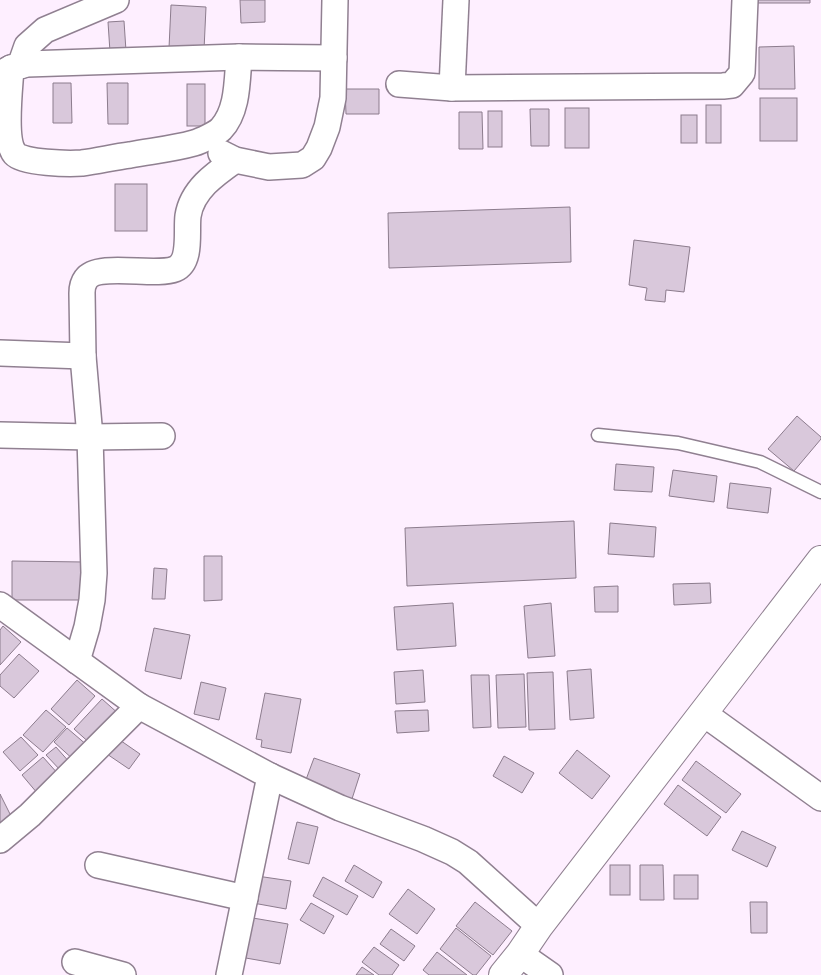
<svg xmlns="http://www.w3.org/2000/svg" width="821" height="975" font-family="Spectral,serif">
	<rect width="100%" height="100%" fill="#feefff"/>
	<g fill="#d9c8db" stroke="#8c7c8d">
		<polygon points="240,0 265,0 265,22 241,23"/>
		<polygon points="758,0 810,0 810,3 757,3"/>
		<polygon points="171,5 206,7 204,50 169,48"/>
		<polygon points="124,21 126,51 110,52 108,22"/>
		<polygon points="794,46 795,89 759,89 759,47"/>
		<polygon points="53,83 71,83 72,123 53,123"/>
		<polygon points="107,83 128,83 128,124 108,124"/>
		<rect x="187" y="84" width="18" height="42"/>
		<polygon points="345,89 379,89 379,114 346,114"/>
		<rect x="760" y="98" width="37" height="43"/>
		<rect x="706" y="105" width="15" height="38"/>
		<rect x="565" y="108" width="24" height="40"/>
		<polygon points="530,109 549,109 549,146 531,146"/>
		<rect x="488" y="111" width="14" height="36"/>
		<polygon points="459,112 482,112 483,149 459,149"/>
		<rect x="681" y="115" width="16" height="28"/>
		<rect x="115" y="184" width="32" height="47"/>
		<polygon points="570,207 571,262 389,268 388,213"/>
		<polygon points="634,240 690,247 684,292 666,290 665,302 645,300 647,288 629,285"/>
		<polygon points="797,416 821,437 821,439 794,471 768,449"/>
		<polygon points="616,464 654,467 652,492 614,490"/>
		<polygon points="673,470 717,476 714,502 669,496"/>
		<polygon points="730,483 771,488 768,513 727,508"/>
		<polygon points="574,521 576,578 407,586 405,528"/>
		<polygon points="610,523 656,527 654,557 608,554"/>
		<polygon points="204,556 222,556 222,600 204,601"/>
		<polygon points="12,561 84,562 83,600 12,600"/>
		<polygon points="154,568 167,569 165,599 152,599"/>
		<polygon points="710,583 711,603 674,605 673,584"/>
		<polygon points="618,586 618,612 595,612 594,587"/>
		<polygon points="453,603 456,646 397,650 394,607"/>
		<polygon points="551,603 555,656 528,658 524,606"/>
		<polygon points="3,626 21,642 0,665 0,630"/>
		<polygon points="154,628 190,635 181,679 145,671"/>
		<polygon points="19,654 39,671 14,698 0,686 0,675"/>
		<polygon points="591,669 594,718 570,720 567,671"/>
		<polygon points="423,670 425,702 396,704 394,672"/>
		<polygon points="553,672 555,729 529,730 527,673"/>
		<polygon points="524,674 526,727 498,728 496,675"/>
		<polygon points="471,675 489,675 491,727 473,728"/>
		<polygon points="77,680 95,696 69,725 51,709"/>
		<polygon points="201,682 226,688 219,720 194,714"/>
		<polygon points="265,693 301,699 291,753 261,747 262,740 256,739"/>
		<polygon points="102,699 120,715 92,745 74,729"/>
		<polygon points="46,710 66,727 43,752 23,735"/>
		<polygon points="428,710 429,731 397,733 395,711"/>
		<polygon points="67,728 88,746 75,761 54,742"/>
		<polygon points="114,736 140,754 129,769 104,752"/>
		<polygon points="21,737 38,755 20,771 3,752"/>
		<polygon points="56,747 71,764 62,772 46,755"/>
		<polygon points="577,750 610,776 592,799 559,773"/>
		<polygon points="504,756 534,773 522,793 493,776"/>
		<polygon points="43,757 59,775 38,794 22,775"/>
		<polygon points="314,758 360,774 351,802 304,785"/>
		<polygon points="696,761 741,794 726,813 682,780"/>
		<polygon points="678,785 721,817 707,836 664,804"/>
		<polygon points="0,794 11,816 0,824"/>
		<polygon points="297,822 318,827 309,864 288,859"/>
		<polygon points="742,831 776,847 767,867 732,850"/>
		<polygon points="354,865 382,882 373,898 345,881"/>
		<rect x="610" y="865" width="20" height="30"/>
		<polygon points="640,865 663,865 664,900 640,900"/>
		<rect x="674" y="875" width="24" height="24"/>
		<polygon points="257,876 291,881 286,909 253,903"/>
		<polygon points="323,877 358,896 347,915 313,896"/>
		<polygon points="408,889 435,909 417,934 389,914"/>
		<polygon points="475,902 512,931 493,955 456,926"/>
		<polygon points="750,902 767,902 767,933 751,933"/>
		<polygon points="311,903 334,916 324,934 300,920"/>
		<polygon points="247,917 288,924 280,964 240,957"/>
		<polygon points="456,928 491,956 476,975 473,975 440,949"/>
		<polygon points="391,929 415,946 404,961 380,944"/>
		<polygon points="374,947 399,965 392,975 379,975 362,962"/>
		<polygon points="437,952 467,975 429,975 423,970"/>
		<polygon points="362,967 374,975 356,975"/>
	</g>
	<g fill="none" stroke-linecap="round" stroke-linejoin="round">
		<defs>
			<polyline id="service" points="598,435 678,443 760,462 821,492"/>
			<g id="minor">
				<polyline points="20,66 27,46 45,30 116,0"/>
				<path d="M11,68C10,87 3,140 15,154C23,163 69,164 82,163C98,161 114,157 130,155C151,151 173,149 194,143C201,141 216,134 221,129C238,111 237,81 239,57L334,58"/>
				<polyline points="0,74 11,68 27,64 239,57"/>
				<polyline points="399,84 452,88 723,86 732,85 742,73 745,0"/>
				<polyline points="452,88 456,0"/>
				<polyline points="221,153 235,160 269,167 302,165 313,158 319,148 327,127 333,98 335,0"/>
				<polyline points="0,353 83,356"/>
				<polyline points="0,435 90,437 162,436"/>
				<polyline points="0,605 139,706 270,776 340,808 423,839 452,852 468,862 539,926"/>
				<path d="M77,661L87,627L92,600L94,573L90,437L83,356L82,293C82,289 83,283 86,279C98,262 155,277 175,269C192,262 186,231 188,216C192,190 215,174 235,160"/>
				<polyline points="703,713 821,798"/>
				<polyline points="0,840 30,815 139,706"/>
				<polyline points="98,865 245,898"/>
				<polyline points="520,954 550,975"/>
				<polyline points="75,962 123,975"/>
				<polyline points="229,975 270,776"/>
			</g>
			<polyline id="tertiary" points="503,975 520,954 539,926 821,560"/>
		</defs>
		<use href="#service" stroke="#908091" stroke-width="15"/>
		<use href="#minor" stroke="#908091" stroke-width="28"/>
		<use href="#tertiary" stroke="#908091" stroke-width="30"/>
		<use href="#service" stroke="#fff" stroke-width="12"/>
		<use href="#minor" stroke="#fff" stroke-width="25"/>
		<use href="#tertiary" stroke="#fff" stroke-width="28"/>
	</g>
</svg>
